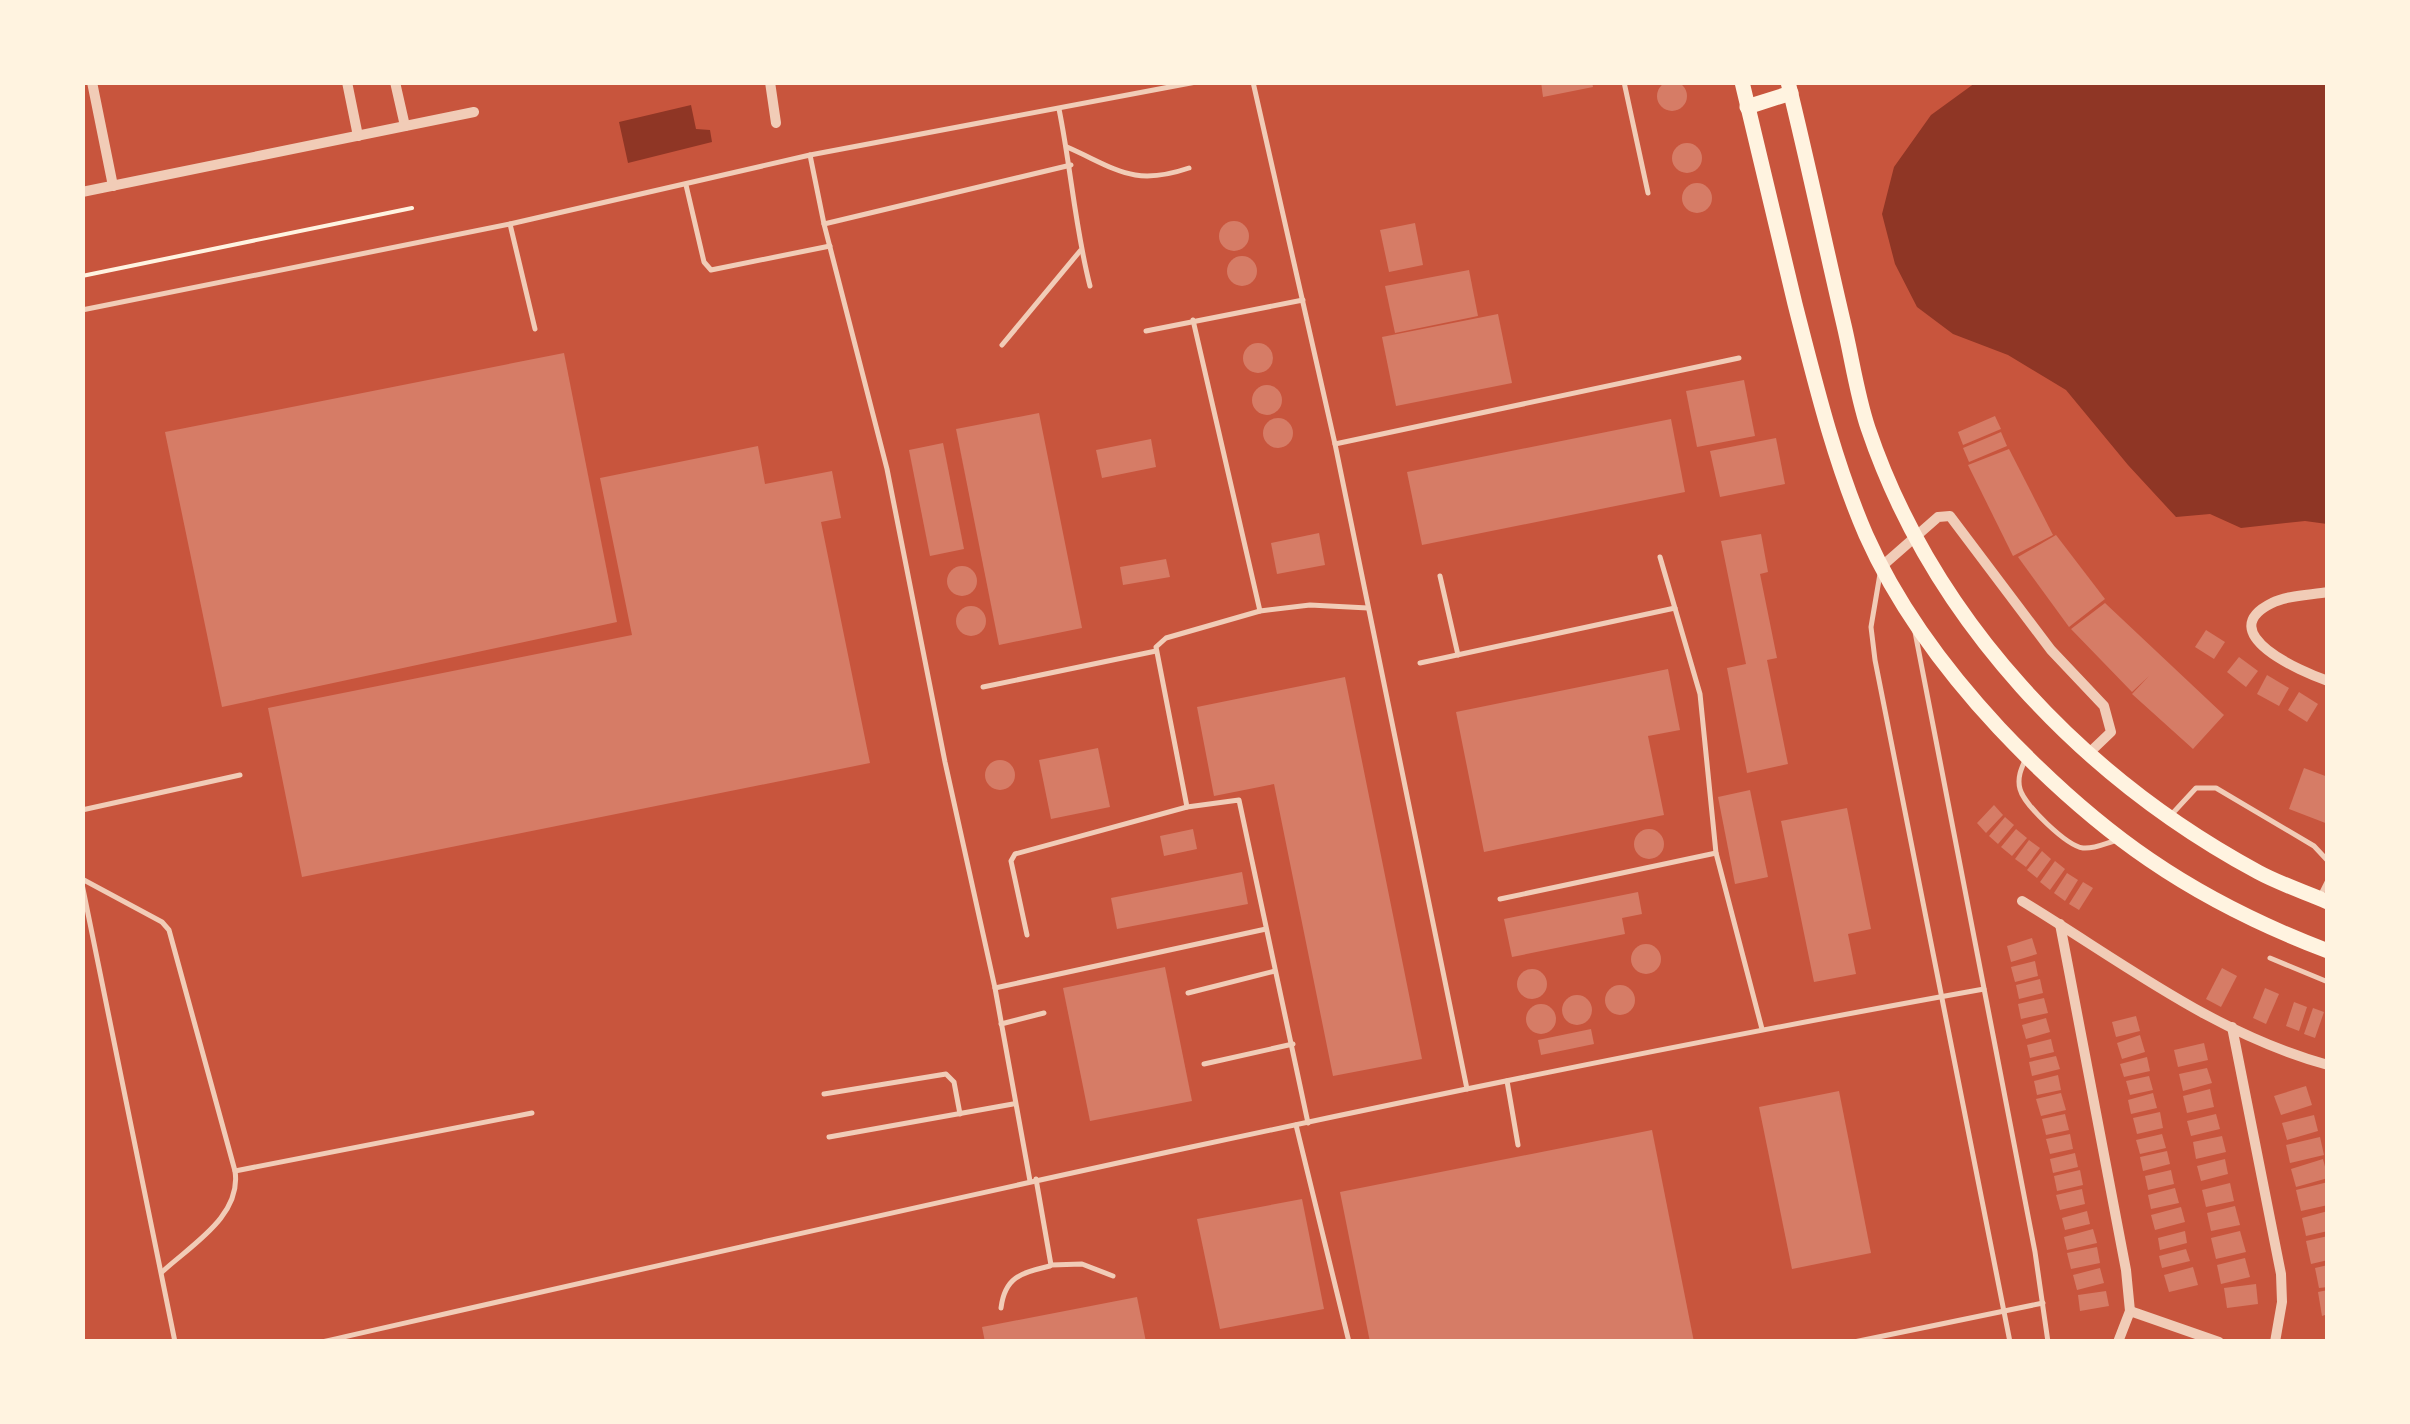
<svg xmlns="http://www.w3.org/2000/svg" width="2410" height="1424" font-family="'Fira Sans',sans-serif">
	<rect width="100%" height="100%" fill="#c8553d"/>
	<g fill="#8f3625">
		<polygon points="1975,83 2327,83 2327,524 2305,521 2241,528 2210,514 2176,517 2128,465 2066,390 2008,355 1953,334 1917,307 1895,264 1882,214 1894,167 1931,115"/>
		<polygon points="691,105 696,129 710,130 712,142 628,163 619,122"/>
	</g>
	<g fill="#d67c66">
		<circle cx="1672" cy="96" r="15"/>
		<polygon points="1541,82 1592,82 1593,87 1543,97"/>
		<circle cx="1687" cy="158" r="15"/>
		<circle cx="1697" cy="198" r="15"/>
		<circle cx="1234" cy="236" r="15"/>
		<polygon points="1415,223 1423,265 1389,272 1380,230"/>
		<circle cx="1242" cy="271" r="15"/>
		<polygon points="1469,270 1478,316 1395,333 1385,286"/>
		<polygon points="1498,314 1512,383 1396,406 1382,337"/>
		<circle cx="1258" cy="358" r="15"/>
		<polygon points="564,353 617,622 222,707 165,432"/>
		<polygon points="1744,380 1755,436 1697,447 1686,391"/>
		<circle cx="1267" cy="400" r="15"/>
		<polygon points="1039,413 1082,628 999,645 956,429"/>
		<polygon points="1995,416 2001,429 1963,445 1958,432"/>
		<circle cx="1278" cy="433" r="15"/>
		<polygon points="1671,419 1685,492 1422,545 1407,472"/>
		<polygon points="2001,432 2007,446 1969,462 1963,448"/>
		<polygon points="1776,438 1785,484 1720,497 1710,451"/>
		<polygon points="1151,439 1156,467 1102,478 1096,450"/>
		<polygon points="943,443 964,549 930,556 909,450"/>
		<polygon points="758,446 765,484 832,471 841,518 821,522 870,763 302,877 268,708 632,635 600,478"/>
		<polygon points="2009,449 2053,535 2013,556 1968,465"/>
		<polygon points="1319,533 1325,565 1277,574 1271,543"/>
		<polygon points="1761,534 1768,572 1760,574 1777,658 1767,660 1788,764 1747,773 1727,668 1746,664 1721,541"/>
		<polygon points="2056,535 2105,599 2069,627 2018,557"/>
		<polygon points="1166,559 1170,577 1123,585 1120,567"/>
		<circle cx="962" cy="581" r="15"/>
		<polygon points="2105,603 2224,715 2193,749 2132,694 2149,676 2132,692 2071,629"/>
		<circle cx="971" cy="621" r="15"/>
		<polygon points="2206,630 2225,642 2214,659 2195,647"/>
		<polygon points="2239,657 2258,671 2246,687 2227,672"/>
		<polygon points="1668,669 1680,730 1648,736 1664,815 1484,852 1456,712"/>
		<polygon points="2267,675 2289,688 2279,706 2257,694"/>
		<polygon points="1345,677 1422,1059 1333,1076 1274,784 1214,796 1197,707"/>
		<polygon points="2299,692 2318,704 2307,722 2288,710"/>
		<polygon points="1098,748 1110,807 1051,819 1039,760"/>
		<circle cx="1000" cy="775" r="15"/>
		<polygon points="2304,768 2328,777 2328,824 2289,809"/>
		<polygon points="1750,790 1768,877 1735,884 1718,797"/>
		<polygon points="1994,805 2003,815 1986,833 1977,823"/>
		<polygon points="1847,808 1871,929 1848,934 1856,974 1814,982 1781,821"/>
		<polygon points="2005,817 2014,825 1998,844 1989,836"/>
		<circle cx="1649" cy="844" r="15"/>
		<polygon points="1193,829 1197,849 1164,856 1160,836"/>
		<polygon points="2016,829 2027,838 2012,856 2001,847"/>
		<polygon points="2029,840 2040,848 2026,867 2015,859"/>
		<polygon points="2042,851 2051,859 2037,878 2027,870"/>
		<polygon points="2055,861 2065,869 2050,890 2040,882"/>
		<polygon points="1242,872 1248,904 1117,929 1111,898"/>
		<polygon points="2067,873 2078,880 2065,901 2054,893"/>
		<polygon points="2083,882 2093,888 2079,910 2069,904"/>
		<polygon points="1638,892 1642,914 1622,918 1625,934 1512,957 1504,919"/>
		<polygon points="2032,938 2037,954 2011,962 2007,946"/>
		<circle cx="1646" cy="959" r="15"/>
		<polygon points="2035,961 2038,976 2015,982 2011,967"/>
		<polygon points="1165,967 1192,1101 1090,1121 1063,988"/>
		<polygon points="2222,968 2237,976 2221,1007 2206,999"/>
		<circle cx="1532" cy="984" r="15"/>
		<polygon points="2040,979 2043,993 2019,999 2016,985"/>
		<circle cx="1620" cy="1000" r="15"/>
		<polygon points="2265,988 2279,994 2266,1024 2253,1018"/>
		<circle cx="1577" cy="1010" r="15"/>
		<polygon points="2044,998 2048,1013 2021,1019 2018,1004"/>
		<polygon points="2294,1002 2307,1007 2299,1031 2286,1026"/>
		<circle cx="1541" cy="1019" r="15"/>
		<polygon points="2313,1008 2324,1012 2315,1038 2304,1034"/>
		<polygon points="2136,1016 2140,1031 2116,1037 2112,1022"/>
		<polygon points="2046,1018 2050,1032 2026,1039 2022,1025"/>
		<polygon points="1591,1029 1594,1044 1541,1055 1538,1040"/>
		<polygon points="2140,1035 2145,1052 2122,1059 2117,1043"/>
		<polygon points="2051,1039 2054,1052 2030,1058 2027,1045"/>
		<polygon points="2204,1043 2208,1060 2178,1067 2174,1050"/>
		<polygon points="2056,1056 2060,1069 2032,1076 2029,1062"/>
		<polygon points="2147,1057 2150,1071 2124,1077 2120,1064"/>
		<polygon points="2207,1068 2212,1083 2183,1091 2179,1074"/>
		<polygon points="2058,1075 2061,1090 2037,1095 2034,1081"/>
		<polygon points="2149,1076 2153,1090 2130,1095 2126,1081"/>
		<polygon points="2306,1086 2312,1105 2281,1115 2274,1096"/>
		<polygon points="2210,1089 2214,1107 2187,1113 2183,1096"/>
		<polygon points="1839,1091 1871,1253 1792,1269 1759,1107"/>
		<polygon points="2061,1093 2066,1110 2041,1116 2036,1099"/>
		<polygon points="2153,1093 2157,1108 2131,1114 2128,1100"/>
		<polygon points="2160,1112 2163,1128 2137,1134 2133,1118"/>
		<polygon points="2065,1114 2069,1130 2046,1135 2042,1119"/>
		<polygon points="2216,1114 2220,1129 2191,1136 2187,1121"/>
		<polygon points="2314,1115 2318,1131 2287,1140 2282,1123"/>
		<polygon points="1652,1130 1694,1342 1370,1342 1340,1192"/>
		<polygon points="2070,1134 2073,1149 2050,1154 2046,1139"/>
		<polygon points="2162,1134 2166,1148 2140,1154 2136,1140"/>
		<polygon points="2222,1136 2226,1152 2196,1159 2193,1142"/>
		<polygon points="2320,1137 2324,1155 2290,1163 2286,1145"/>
		<polygon points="2167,1151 2170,1164 2143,1171 2140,1157"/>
		<polygon points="2075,1153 2078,1167 2053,1173 2050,1159"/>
		<polygon points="2225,1159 2228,1174 2201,1181 2197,1166"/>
		<polygon points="2323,1159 2328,1178 2296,1187 2291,1169"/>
		<polygon points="2080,1170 2083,1185 2057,1191 2054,1176"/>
		<polygon points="2171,1170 2174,1184 2148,1190 2145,1176"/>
		<polygon points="2328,1182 2328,1205 2301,1211 2296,1190"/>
		<polygon points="2230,1183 2234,1201 2206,1207 2202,1190"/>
		<polygon points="2175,1188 2179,1203 2151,1209 2148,1195"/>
		<polygon points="2082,1189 2085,1204 2060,1210 2056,1195"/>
		<polygon points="1302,1199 1324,1309 1220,1329 1197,1219"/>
		<polygon points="2235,1206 2240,1225 2211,1231 2207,1213"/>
		<polygon points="2181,1207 2185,1222 2155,1230 2151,1215"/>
		<polygon points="2087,1211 2090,1224 2065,1230 2062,1218"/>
		<polygon points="2328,1211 2328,1231 2306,1236 2302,1218"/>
		<polygon points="2093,1229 2097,1243 2067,1250 2064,1237"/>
		<polygon points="2185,1231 2187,1243 2160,1250 2158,1238"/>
		<polygon points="2240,1231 2246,1252 2216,1259 2211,1238"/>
		<polygon points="2328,1236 2328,1260 2311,1264 2306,1241"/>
		<polygon points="2097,1247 2100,1263 2071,1269 2067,1253"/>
		<polygon points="2186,1249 2190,1261 2162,1268 2159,1256"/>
		<polygon points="2245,1258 2250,1277 2221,1284 2217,1265"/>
		<polygon points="2328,1265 2328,1287 2319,1288 2315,1268"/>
		<polygon points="2193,1267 2198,1285 2169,1292 2164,1275"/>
		<polygon points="2100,1268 2104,1283 2077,1290 2073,1275"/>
		<polygon points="2256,1284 2258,1304 2227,1308 2224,1288"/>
		<polygon points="2328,1290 2328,1314 2322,1316 2318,1292"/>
		<polygon points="2106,1291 2109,1306 2080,1311 2078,1295"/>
		<polygon points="1137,1297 1146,1342 985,1342 982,1327"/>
	</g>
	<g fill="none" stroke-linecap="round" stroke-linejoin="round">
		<polyline stroke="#fff3e0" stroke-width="4" points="82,276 412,208"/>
		<g stroke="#f1ccb7" stroke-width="5">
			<polyline points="1253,82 1335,444 1467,1089"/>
			<polyline points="1624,82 1648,193"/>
			<path d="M1059,109C1071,168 1075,228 1090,286"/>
			<path d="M1067,147C1117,169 1133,187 1189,168"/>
			<polyline points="810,155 824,224 887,469 945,762 995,988 1030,1181"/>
			<polyline points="686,185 704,262 711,270 830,246"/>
			<polyline points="510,224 535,329"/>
			<polyline points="824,224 1071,165"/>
			<polyline points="82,310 510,224 810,155 1196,82"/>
			<polyline points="1193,320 1260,611 1310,605 1368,608"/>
			<polyline points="1146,331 1303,300"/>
			<polyline points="1002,345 1080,251"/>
			<polyline points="1335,444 1739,358"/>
			<polyline points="1660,557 1700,694 1716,853 1762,1029"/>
			<polyline points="1880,574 1871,627 1875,660 2010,1342"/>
			<polyline points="1440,576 1458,655"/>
			<polyline points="1915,632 2035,1252 2048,1342"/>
			<polyline points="1420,663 1675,608"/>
			<polyline points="983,687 1156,651"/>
			<path d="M2026,758C2021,769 2017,778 2020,789C2024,805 2067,846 2083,848C2094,849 2104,844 2114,841"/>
			<polyline points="1187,807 1156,647 1166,638 1260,611"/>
			<polyline points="82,810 240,775"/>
			<polyline points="2172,814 2196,788 2216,788 2314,846 2328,861"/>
			<path d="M82,879L162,922L169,930L235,1171C242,1216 191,1245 162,1272"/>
			<polyline points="82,884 175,1342"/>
			<polyline points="2320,896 2328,880"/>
			<polyline points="1500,899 1716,853"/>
			<polyline points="1027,935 1011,861 1015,854 1187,807 1239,800 1308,1123"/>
			<polyline points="2270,958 2328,982"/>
			<polyline points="995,988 1266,929"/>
			<polyline points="1188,993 1275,971"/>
			<polyline points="1001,1024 1044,1013"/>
			<polyline points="1204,1064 1293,1044"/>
			<polyline points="1507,1081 1518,1145"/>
			<polyline points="824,1094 946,1074 954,1082 960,1114"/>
			<polyline points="1296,1125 1349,1342"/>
			<polyline points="829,1137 1013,1104"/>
			<polyline points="235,1171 532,1113"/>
			<polyline points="1036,1179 1051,1265 1082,1264 1113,1276"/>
			<path d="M1001,1308C1005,1276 1022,1273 1050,1266"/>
			<path d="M322,1342C875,1216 1426,1089 1984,989"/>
			<polyline points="1854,1342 2043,1303"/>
		</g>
		<g stroke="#f1ccb7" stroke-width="10">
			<polyline points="92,82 113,186"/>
			<polyline points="347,82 358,136"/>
			<polyline points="395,82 405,126"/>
			<polyline points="770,82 776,123"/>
			<polyline points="82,192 474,112"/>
			<polyline points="1881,567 1938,517 1950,516 2051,650 2104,706 2111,732 2088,754"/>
			<path d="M2328,592C2311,595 2287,595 2272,603C2211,633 2302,672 2328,681"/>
			<path d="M2022,901C2121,961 2214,1034 2328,1065"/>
			<polyline points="2060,924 2126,1270 2130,1311 2118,1342"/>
			<polyline points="2232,1027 2281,1274 2282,1302 2275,1342"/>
			<polyline points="2130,1311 2219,1342"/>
		</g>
		<g stroke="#fff3e0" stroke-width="15">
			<path d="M1742,82C1759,156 1777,230 1795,304C1815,382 1834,461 1866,535C1898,607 1946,671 1999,728C2099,834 2191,899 2328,951"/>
			<path d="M1788,82C1808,163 1825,244 1844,325C1852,359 1857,395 1868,428C1933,620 2082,777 2258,872C2280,884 2305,892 2328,902"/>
			<polyline points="1747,107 1791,93"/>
		</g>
	</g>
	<rect width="2410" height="1424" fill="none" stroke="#fff3e0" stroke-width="170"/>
</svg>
